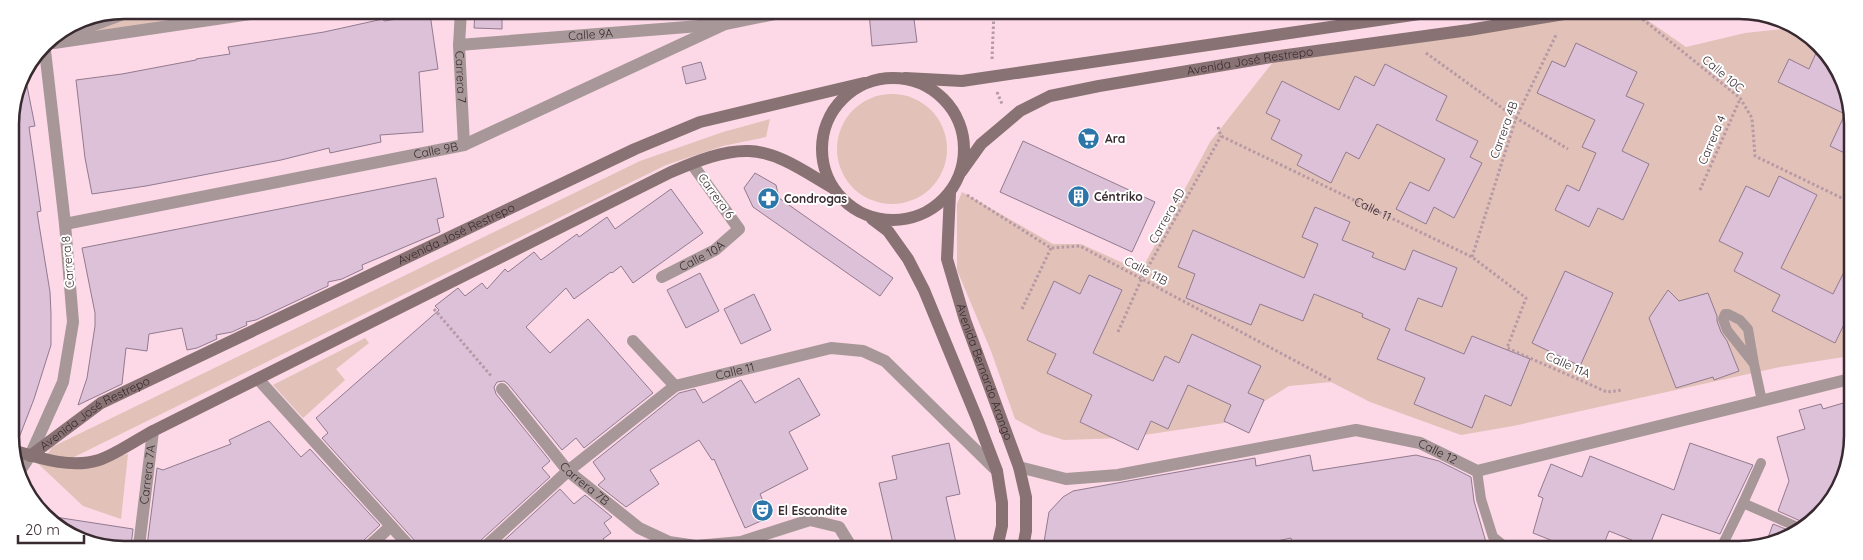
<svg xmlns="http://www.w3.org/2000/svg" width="1863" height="560" font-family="Quicksand,sans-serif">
	<rect width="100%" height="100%" fill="#fdd9e7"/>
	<g fill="#e1c1b8">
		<polygon points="129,10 278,10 44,44"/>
		<polygon points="1570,13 1637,13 1686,47 1745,33 1793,28 1820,43 1851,101 1850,356 1780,367 1513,426 1461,435 1370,402 1331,382 1289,386 1258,405 1244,420 1124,438 1064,440 1041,433 1015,419 991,351 957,270 957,204 962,192 1053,244 1081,244 1141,271 1210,142 1277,57"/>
		<circle cx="892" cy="149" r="55"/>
		<polygon points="770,119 766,137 723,146 666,165 64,462 99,460 128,454 121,519 83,506 30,456 46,457 52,447 640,161 723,132"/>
		<polygon points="365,338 369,343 336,369 345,380 303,418 273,385"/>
	</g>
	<g fill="#dcc1d8" stroke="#927a8f">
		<polygon points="475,11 502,11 502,29 474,28"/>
		<polygon points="869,12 913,12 917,42 872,46"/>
		<polygon points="430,14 438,69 419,72 423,132 380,135 381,142 330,153 329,148 281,160 146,186 92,194 85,158 76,80 122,74 196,60 196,59 230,54 228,47 324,32 383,19 384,21"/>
		<polygon points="1576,43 1637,72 1626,96 1644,104 1622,151 1649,164 1623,220 1598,208 1589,227 1555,210 1567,185 1579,191 1596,153 1582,147 1595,120 1537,93 1552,61 1565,67"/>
		<polygon points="1820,44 1851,101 1851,156 1830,146 1845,114 1778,82 1789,59 1809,69"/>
		<polygon points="701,62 706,79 686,84 682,67"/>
		<polygon points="1385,64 1447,96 1436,120 1478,141 1470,157 1482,163 1454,218 1434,207 1426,224 1396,209 1410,182 1429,191 1445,159 1377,124 1359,159 1346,152 1331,183 1297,165 1302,155 1271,139 1280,120 1266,113 1282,81 1339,110 1355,76 1374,86"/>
		<polygon points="24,71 35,126 29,127 41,211 37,212 50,292 51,314 51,345 34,399 17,443 12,442 10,116 19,80"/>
		<polygon points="1023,141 1155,202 1132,252 1000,192"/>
		<polygon points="755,173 776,185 779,198 893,278 880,296 753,207 744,188"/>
		<polygon points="1779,176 1817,195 1781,268 1833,294 1850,260 1850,312 1835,343 1772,311 1780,295 1734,271 1743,253 1719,241 1746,186 1769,197"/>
		<polygon points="436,178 444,217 437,219 440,232 362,265 363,269 342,279 328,282 328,286 256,320 246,322 247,325 232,332 216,335 217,339 197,348 187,350 182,328 149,334 147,351 126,348 122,384 78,405 87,378 95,326 95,313 82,248"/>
		<polygon points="671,189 703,233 633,283 621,266 612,273 611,272 574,299 566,288 526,327 550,353 588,319 653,393 584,448 576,438 562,450 508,384 504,381 497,382 494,387 496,394 550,461 542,468 550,477 480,541 477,547 418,547 416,542 322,438 328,433 316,418 439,310 435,306 458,288 465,296 482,283 487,289 505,269 508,272 534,252 541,260 577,234 579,237 607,217 615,229"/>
		<polygon points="1315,207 1350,222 1342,240 1374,253 1372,257 1405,270 1413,250 1457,268 1442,307 1418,298 1405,330 1464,354 1472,336 1530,359 1511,406 1485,395 1472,428 1414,404 1425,378 1377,359 1390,329 1362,317 1363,314 1314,294 1303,321 1260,304 1251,325 1186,298 1195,274 1178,267 1193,230 1304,278 1318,244 1302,237"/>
		<polygon points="1565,271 1613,293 1580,366 1532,343"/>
		<polygon points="700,273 719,311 686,328 667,290"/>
		<polygon points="1089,275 1122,290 1093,353 1153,381 1165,356 1179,363 1192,334 1261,366 1248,393 1264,400 1249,433 1224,421 1231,405 1188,385 1168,429 1151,421 1138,450 1080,422 1092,395 1047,373 1056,354 1027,340 1054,281 1080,294"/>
		<polygon points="1668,290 1679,301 1708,293 1717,316 1717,321 1721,332 1727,341 1739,371 1714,380 1713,377 1676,388 1649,318"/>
		<polygon points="754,294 771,330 741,344 724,309"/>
		<polygon points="799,378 820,415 789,432 808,469 760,494 770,517 745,528 714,459 712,460 699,440 650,470 659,484 626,507 598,485 605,479 593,462 679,393 695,389 703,403 741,380 755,403"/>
		<polygon points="1850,401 1849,466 1808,527 1805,523 1778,511 1789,481 1777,437 1805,429 1799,410 1821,404 1823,409"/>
		<polygon points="269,421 301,457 310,449 380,525 363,541 360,547 147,546 157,468 163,470 231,444 229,440"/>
		<polygon points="949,443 960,494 946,497 956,543 934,548 894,548 879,483 897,479 892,456"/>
		<polygon points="1690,443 1753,465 1720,534 1662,514 1649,547 1609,531 1602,549 1573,549 1533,533 1543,498 1538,496 1551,464 1582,477 1590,456 1674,490"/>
		<polygon points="1310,455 1313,471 1416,455 1439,461 1471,477 1474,501 1488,549 1331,549 1330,543 1304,549 1293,549 1291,538 1240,549 1043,548 1049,512 1063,497 1073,491 1255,458 1256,466"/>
		<polygon points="560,489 574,504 585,495 612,517 604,523 611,533 603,539 610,547 497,547"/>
		<polygon points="42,515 133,529 131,546 94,546"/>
		<polygon points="1773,524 1793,532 1766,543"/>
	</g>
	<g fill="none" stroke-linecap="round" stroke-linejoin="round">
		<g stroke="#b599a5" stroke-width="3" stroke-dasharray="2.5 2.5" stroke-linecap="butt">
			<polyline points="1635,13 1740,98 1752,118 1755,156 1850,202"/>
			<polyline points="1426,53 1516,118 1568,149"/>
			<polyline points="992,59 994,12"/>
			<polyline points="997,92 1002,104"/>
			<path id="s1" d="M1218,127L1221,136L1472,257L1526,298L1507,348L1607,392L1623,390"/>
			<polyline points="1700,190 1740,99"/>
			<polyline points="967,195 1051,248 1080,246 1331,380"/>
			<polyline points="1472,257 1516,118 1557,33"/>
			<polyline points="434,309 492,377"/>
			<polyline points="1022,309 1051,248"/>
			<polyline points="1118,332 1142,278 1221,136"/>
		</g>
		<g stroke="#a79798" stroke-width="10">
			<polyline points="1754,364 1727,330 1723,319 1725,314 1728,314 1740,320 1748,329 1754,364 1762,401"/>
			<polyline points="1477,471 1481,499 1493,537 1508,549"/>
			<polyline points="1743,503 1802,529"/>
			<polyline points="1720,550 1743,503 1761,463"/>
		</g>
		<g stroke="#a79798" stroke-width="12">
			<path id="s2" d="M461,11L459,45L464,145"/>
			<polyline points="54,43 278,10"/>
			<path id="s3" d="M459,45L725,24V11"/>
			<path id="s4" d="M65,224L464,145L725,24L785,12"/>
			<path id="s5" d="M662,277L715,250L739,229L692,164"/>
			<polyline points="633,341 675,386"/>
			<polyline points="258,379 410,547"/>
			<path id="s6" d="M502,389L568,471L639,528L669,542L696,546L741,542L810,520L839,527L852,548"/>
			<path id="s7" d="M1019,467L1066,479L1118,475L1356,430L1420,443L1477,471L1850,379"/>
			<path id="s8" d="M139,546L153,431"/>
			<polyline points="368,547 391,526"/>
			<path id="s9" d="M485,547L568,471L675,386L831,348L863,351L885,361L997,471"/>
		</g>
		<g stroke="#a79798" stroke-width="12">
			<polyline points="42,44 134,10"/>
			<polyline points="19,472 30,456 63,382 73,322 65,224 44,42"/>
		</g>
		<g stroke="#897273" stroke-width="12">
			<circle cx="893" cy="149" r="71"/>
			<polyline points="905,78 962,81 1426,13"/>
			<path id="s10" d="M961,172L981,144L1000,128L1020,111L1050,96L1099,86L1265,58L1469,30L1570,13"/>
			<path id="s11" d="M950,193L947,259L965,320L1019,467L1026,497V531L1023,548"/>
			<polyline points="872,219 888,231 908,259 924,290 978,421 997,471 1002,503 1002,526 997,548"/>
			<path d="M12,450C39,458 71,469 99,460C113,456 138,439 153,431L671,172C695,162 723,150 749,151C779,152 808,174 833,188"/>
			<path id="s12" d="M30,456L101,403L635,149L700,122L864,83"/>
		</g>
	</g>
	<defs>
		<symbol id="supermarket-disc" viewBox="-11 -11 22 22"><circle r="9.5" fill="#2d76aa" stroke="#fff"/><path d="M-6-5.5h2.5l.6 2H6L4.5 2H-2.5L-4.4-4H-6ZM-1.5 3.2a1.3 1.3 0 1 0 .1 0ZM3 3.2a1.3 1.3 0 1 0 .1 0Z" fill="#fff"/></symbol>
		<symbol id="building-disc" viewBox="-11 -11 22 22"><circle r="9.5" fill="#2d76aa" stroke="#fff"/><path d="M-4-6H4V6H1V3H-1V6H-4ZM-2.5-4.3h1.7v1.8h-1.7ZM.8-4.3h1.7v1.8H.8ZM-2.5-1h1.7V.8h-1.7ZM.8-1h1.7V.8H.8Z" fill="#fff"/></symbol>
		<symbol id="pharmacy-disc" viewBox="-11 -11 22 22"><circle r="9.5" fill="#2d76aa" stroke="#fff"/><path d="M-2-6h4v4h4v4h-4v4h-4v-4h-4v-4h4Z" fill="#fff"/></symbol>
		<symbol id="theatre-disc" viewBox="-11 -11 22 22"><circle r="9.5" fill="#2d76aa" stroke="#fff"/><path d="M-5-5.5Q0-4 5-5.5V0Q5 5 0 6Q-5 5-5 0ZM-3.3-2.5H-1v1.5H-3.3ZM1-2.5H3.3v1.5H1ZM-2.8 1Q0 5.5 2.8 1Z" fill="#fff"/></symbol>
	</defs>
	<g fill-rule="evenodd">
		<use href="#supermarket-disc" x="1076" y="126" width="25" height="25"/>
		<use href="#building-disc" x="1066" y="184" width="25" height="25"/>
		<use href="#pharmacy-disc" x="756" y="186" width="25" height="25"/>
		<use href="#theatre-disc" x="750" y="498" width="25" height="25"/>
	</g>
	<g text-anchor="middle" stroke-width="4" stroke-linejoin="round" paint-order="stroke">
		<g font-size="12" fill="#382a30" stroke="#fff">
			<text dy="4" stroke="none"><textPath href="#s3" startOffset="132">Calle 9A</textPath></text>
			<text dy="4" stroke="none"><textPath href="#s10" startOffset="322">Avenida José Restrepo</textPath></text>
			<text transform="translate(1723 74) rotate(40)" y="4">Calle 10C</text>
			<text dy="4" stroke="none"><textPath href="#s2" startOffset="66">Carrera 7</textPath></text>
			<text transform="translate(1504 130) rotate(-70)" y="4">Carrera 4B</text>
			<text transform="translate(1712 140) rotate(-67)" y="4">Carrera 4</text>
			<text dy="4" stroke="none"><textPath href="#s4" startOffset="378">Calle 9B</textPath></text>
			<text transform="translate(716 196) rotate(54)" y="4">Carrera 6</text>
			<text dy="4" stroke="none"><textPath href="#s1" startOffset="178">Calle 11</textPath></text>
			<text transform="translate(1167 216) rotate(-61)" y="4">Carrera 4D</text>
			<text dy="4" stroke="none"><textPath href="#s12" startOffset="482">Avenida José Restrepo</textPath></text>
			<text dy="4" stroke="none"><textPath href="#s5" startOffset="45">Calle 10A</textPath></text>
			<text transform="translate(68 262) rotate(-95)" y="4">Carrera 8</text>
			<text transform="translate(1146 271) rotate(28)" y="4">Calle 11B</text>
			<text transform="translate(1568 365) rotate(24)" y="4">Calle 11A</text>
			<text dy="4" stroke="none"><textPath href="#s9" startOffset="311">Calle 11</textPath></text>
			<text dy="4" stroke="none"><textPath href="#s11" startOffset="185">Avenida Bernardo Arango</textPath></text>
			<text dy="4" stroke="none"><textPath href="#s12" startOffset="78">Avenida José Restrepo</textPath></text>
			<text dy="4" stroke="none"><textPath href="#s7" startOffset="428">Calle 12</textPath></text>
			<text dy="4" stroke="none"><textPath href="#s8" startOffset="72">Carrera 7A</textPath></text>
			<text dy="4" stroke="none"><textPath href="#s6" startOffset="126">Carrera 7B</textPath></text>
		</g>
		<g font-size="12" font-weight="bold" fill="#382a30" stroke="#fff" text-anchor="start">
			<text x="1105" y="143">Ara</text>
			<text x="1094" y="201">Céntriko</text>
			<text x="784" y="203">Condrogas</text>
			<text x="778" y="515">El Escondite</text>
		</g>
	</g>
	<path d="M0 0H1863V560H0ZM124 19H1739A105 105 0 0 1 1844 124V436A105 105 0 0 1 1739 541H124A105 105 0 0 1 19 436V124A105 105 0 0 1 124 19Z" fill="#fff" fill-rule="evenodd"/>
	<path fill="none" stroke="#382a30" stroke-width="2.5" d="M124 19H1739A105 105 0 0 1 1844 124V436A105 105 0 0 1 1739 541H124A105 105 0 0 1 19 436V124A105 105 0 0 1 124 19Z"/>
	<path d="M18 535v8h66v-8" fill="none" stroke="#382a30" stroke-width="2.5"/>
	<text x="25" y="535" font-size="15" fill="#382a30" stroke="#ffffff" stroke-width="4" paint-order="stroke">20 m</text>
</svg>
